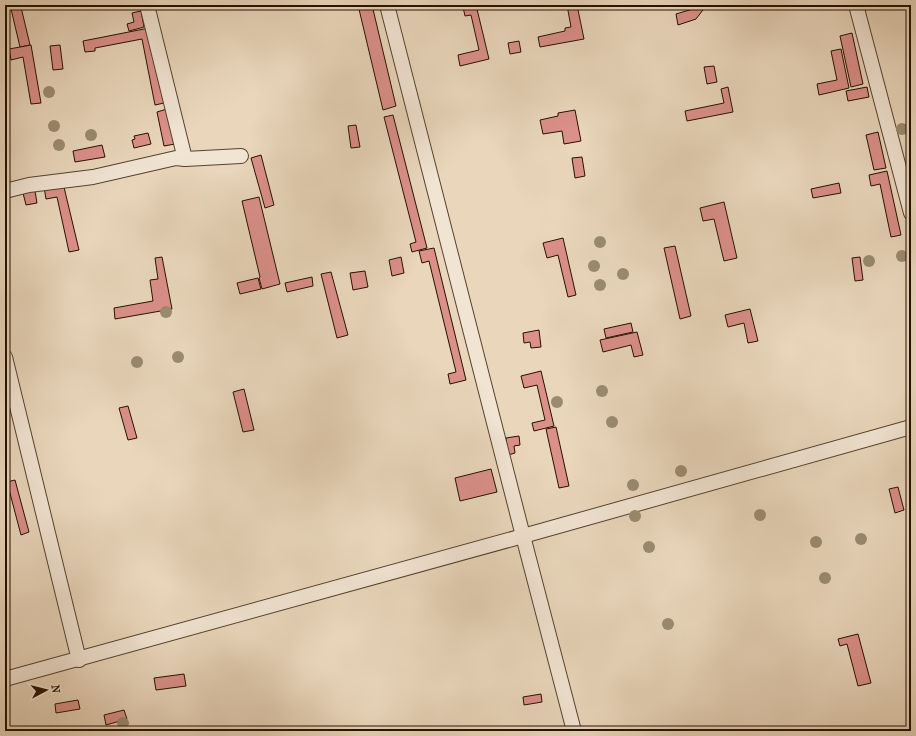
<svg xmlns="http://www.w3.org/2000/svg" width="916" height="736" font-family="'IM FELL French Canon',serif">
	<rect width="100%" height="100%" fill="#e9d6bb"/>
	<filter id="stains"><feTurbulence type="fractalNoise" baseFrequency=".005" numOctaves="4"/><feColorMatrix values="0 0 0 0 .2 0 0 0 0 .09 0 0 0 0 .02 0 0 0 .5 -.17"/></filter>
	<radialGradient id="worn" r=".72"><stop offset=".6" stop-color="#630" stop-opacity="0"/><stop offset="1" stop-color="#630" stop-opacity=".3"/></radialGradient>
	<g fill="#db908a" stroke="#251000">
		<polygon points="358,5 372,5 396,106 383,110"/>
		<polygon points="474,5 476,5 489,59 460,66 458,55 479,50 471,15 465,16 463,7"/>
		<polygon points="567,5 577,5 584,39 540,47 538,37 565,31 565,28 571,27"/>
		<polygon points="696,5 706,5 706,6 696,19 678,25 676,14 696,8"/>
		<polygon points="21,7 30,45 20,47 11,9"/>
		<polygon points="141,11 144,27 129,31 127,24 134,22 132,13"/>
		<polygon points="149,28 164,103 155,105 142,39 95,48 95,51 85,52 83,41"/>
		<polygon points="852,33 863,84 851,87 840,36"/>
		<polygon points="519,41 521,52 510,54 508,43"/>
		<polygon points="31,45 41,103 31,104 23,57 11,60 9,49"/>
		<polygon points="60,45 63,69 53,70 50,46"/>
		<polygon points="841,49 849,88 819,95 817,84 837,80 831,51"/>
		<polygon points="714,66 717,82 707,84 704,67"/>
		<polygon points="728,87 733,112 687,121 685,111 724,103 721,89"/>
		<polygon points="867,87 869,97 848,101 846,91"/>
		<polygon points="167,109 175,144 164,146 157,112"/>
		<polygon points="575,110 581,141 564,144 562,131 543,134 540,120 558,116 558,113"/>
		<polygon points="393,115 427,248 412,252 410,244 416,242 384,117"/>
		<polygon points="356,125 360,147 351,148 348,126"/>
		<polygon points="878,132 886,168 874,170 866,135"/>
		<polygon points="148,133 151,144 134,148 132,140 135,139 134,136"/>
		<polygon points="102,145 105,157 75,162 73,151"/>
		<polygon points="261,155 274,205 265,208 251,158"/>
		<polygon points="582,157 585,176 575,178 572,158"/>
		<polygon points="887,171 901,235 891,237 880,184 871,186 869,175"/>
		<polygon points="63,183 79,250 69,252 57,197 46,199 44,187"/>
		<polygon points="839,183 841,193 813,198 811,189"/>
		<polygon points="35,191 37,203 26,205 23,193"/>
		<polygon points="259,197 280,284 262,289 259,278 260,277 242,201"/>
		<polygon points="724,202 737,258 724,261 714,219 703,221 700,208"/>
		<polygon points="563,238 576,295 568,297 558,255 547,258 543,243"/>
		<polygon points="675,246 691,316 680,319 664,248"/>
		<polygon points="434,248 466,380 450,384 448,374 456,372 429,261 422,263 419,251"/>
		<polygon points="162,257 172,309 115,319 114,308 153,301 150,280 158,279 155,258"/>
		<polygon points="401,257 404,273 392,276 389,260"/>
		<polygon points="860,257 863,280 855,281 852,258"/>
		<polygon points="365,271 368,287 353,290 350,273"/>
		<polygon points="331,272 348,335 337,338 321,274"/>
		<polygon points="312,277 313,286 287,292 285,283"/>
		<polygon points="258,278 261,289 240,294 237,283"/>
		<polygon points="750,309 758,341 748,343 744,323 728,327 725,315"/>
		<polygon points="631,323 633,332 606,338 604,329"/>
		<polygon points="539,330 541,347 531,348 530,342 524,343 523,333"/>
		<polygon points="637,332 643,355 634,357 631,345 603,352 600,340"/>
		<polygon points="541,371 554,426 534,431 532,423 545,420 537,385 524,388 521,376"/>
		<polygon points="244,389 254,430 243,432 233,392"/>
		<polygon points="128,406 137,438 128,440 119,408"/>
		<polygon points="556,427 569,486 559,488 546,429"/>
		<polygon points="519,436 520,445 514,446 515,453 508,455 506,438"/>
		<polygon points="491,469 497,492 460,501 455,478"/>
		<polygon points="15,480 29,532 21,535 7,482"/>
		<polygon points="898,487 904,510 895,513 889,489"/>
		<polygon points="858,634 871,683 858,686 847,644 840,646 838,639"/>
		<polygon points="184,674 186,686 156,690 154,678"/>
		<polygon points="541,694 542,702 524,705 523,697"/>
		<polygon points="78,700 80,709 56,713 55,704"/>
		<polygon points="124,710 127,719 106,725 104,715"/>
	</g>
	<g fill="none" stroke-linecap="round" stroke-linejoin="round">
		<defs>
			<g id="street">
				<polyline points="147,5 185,159"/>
				<polyline points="387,5 523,536 574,731"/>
				<polyline points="856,5 911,213"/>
				<polyline points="5,191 29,185 93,177 176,158 185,159 241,156"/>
				<polyline points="5,357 79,660"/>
				<polyline points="5,679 523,536 911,427"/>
			</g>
		</defs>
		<use href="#street" stroke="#56422f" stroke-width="16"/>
		<use href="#street" stroke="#f1e4d3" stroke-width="14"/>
	</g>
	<g fill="#9a8b70">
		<circle cx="49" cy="92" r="6"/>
		<circle cx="54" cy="126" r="6"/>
		<circle cx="902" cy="129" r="6"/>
		<circle cx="91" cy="135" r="6"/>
		<circle cx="59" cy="145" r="6"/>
		<circle cx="600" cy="242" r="6"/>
		<circle cx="902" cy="256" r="6"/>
		<circle cx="869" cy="261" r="6"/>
		<circle cx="594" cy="266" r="6"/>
		<circle cx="623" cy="274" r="6"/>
		<circle cx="600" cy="285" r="6"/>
		<circle cx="166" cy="312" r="6"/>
		<circle cx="178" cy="357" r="6"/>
		<circle cx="137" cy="362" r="6"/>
		<circle cx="602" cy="391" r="6"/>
		<circle cx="557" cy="402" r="6"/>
		<circle cx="612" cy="422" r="6"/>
		<circle cx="681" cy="471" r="6"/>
		<circle cx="633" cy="485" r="6"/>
		<circle cx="760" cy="515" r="6"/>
		<circle cx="635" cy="516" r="6"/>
		<circle cx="861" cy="539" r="6"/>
		<circle cx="816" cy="542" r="6"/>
		<circle cx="649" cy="547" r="6"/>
		<circle cx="825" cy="578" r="6"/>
		<circle cx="668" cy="624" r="6"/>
		<circle cx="123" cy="723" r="6"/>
	</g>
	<rect width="916" height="736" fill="none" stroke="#e9d6bb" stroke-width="20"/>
	<rect x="6" y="6" width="904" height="724" fill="none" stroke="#251000" stroke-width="2"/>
	<rect x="10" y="10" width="896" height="716" fill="none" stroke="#251000"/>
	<g transform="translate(46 690) rotate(83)" stroke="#f1e4d3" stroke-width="3" paint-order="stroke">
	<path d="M0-3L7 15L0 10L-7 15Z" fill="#251000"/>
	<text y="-6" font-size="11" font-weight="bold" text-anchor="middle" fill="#251000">N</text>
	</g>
	<rect width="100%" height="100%" filter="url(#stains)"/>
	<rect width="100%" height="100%" fill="url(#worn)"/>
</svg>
